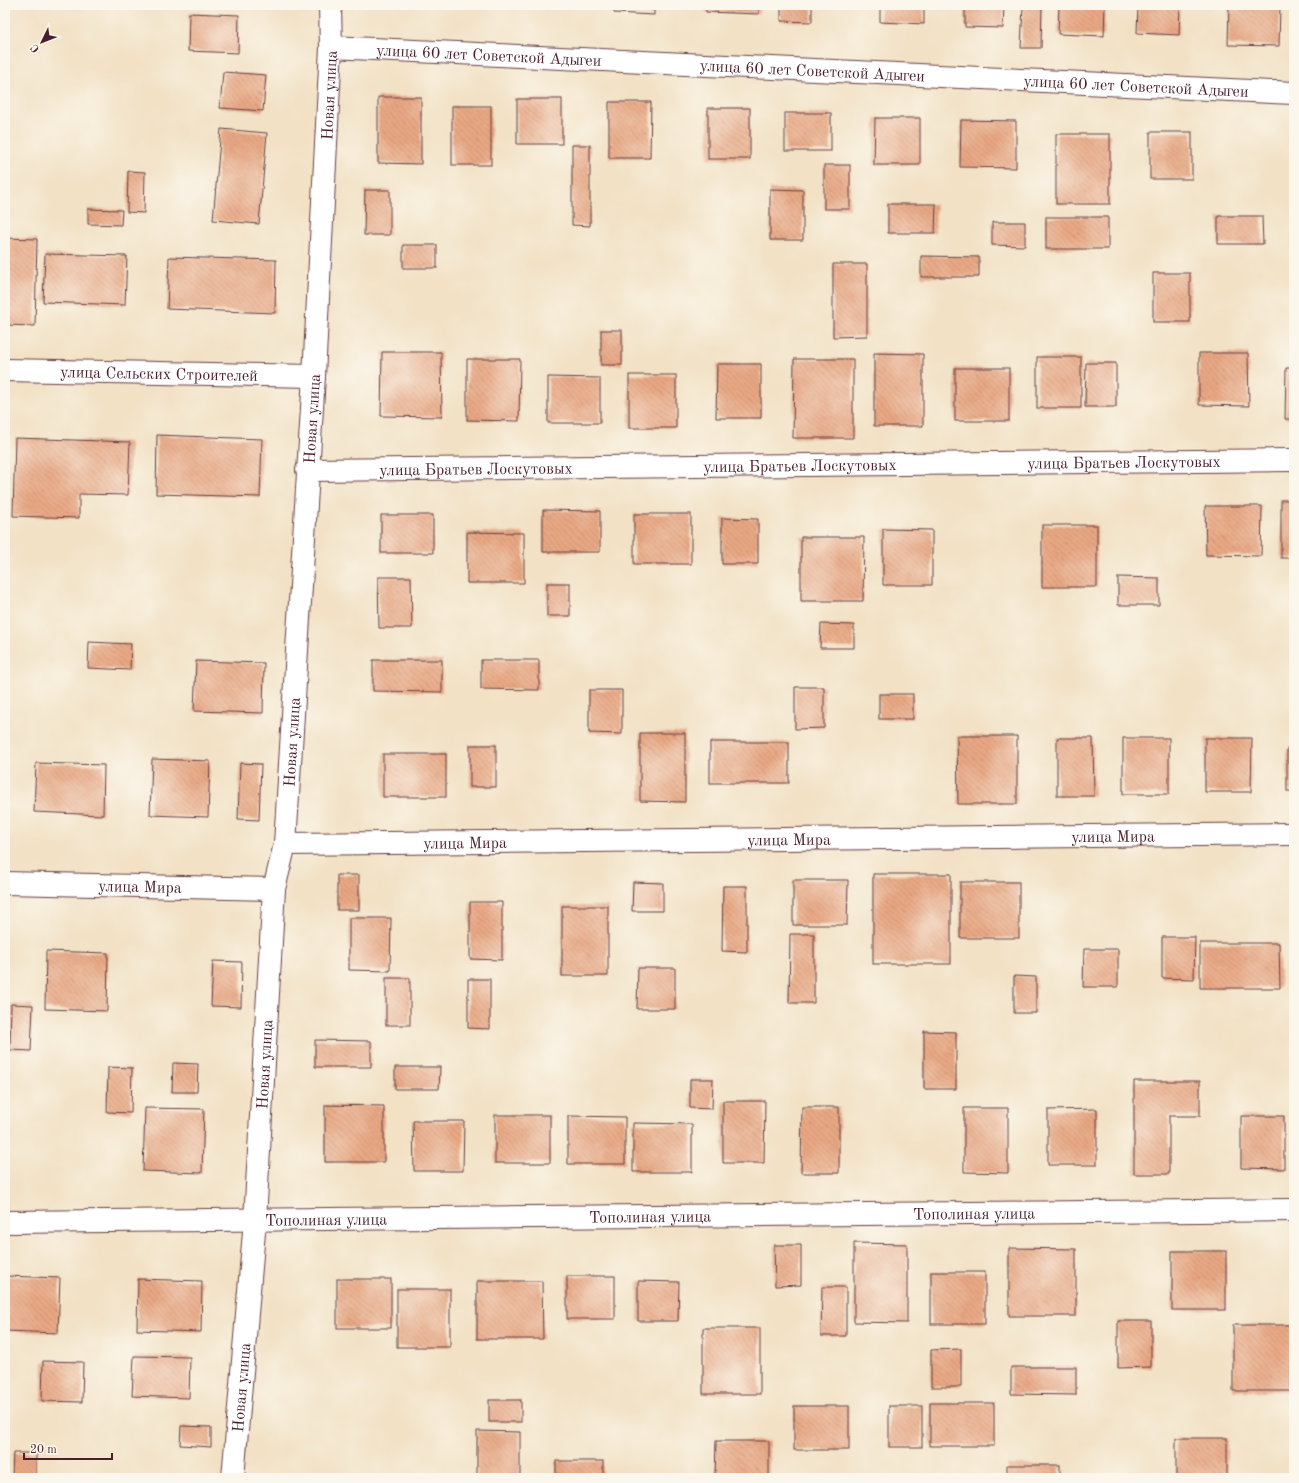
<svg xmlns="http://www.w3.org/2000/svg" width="1299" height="1483" font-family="'Old Standard TT',serif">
	<defs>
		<pattern id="building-back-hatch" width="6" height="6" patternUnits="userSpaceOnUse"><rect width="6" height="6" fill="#e9a884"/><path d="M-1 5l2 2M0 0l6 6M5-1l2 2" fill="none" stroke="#bf886c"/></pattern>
	</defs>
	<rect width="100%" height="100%" fill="#fbf7ec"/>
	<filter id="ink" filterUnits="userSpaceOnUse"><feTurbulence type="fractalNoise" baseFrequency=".025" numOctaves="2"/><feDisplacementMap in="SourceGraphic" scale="8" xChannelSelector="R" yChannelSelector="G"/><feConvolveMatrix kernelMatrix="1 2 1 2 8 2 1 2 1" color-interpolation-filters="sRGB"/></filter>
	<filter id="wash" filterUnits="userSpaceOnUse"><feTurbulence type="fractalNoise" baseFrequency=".012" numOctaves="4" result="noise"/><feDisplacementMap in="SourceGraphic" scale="16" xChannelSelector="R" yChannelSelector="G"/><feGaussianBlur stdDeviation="0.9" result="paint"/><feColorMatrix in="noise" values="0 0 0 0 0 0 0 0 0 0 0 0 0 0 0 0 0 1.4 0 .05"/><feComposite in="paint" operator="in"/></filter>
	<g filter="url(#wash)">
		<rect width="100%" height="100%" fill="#f2e1c5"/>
		<g id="blocks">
			<g fill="url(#building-back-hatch)">
				<polygon points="614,5 654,5 654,15 614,13"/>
				<polygon points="706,5 759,5 759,14 706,12"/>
				<polygon points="781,5 812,5 812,22 781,21"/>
				<polygon points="880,5 924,5 924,24 880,22"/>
				<polygon points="965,5 1004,5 1003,28 965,27"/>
				<polygon points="1023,5 1042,5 1041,48 1021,48"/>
				<polygon points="1059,5 1105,5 1104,36 1058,34"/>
				<polygon points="1138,5 1180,5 1179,35 1137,33"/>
				<polygon points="1229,5 1280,5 1279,46 1228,45"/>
				<polygon points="189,13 239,15 238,53 188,51"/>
				<polygon points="223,72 266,75 263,111 220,108"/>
				<polygon points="378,97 421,97 421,164 378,163"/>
				<rect x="517" y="99" width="45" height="45"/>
				<polygon points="609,102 651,102 650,158 609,158"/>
				<rect x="452" y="106" width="39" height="59"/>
				<rect x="708" y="108" width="42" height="51"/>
				<rect x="785" y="113" width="46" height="38"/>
				<polygon points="875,118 920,118 920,165 874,165"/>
				<polygon points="961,120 1016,121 1016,168 960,167"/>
				<polygon points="221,129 267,133 259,224 213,220"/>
				<rect x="1150" y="132" width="42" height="47"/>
				<rect x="1056" y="134" width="54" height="70"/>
				<polygon points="572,145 590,145 590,226 572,225"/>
				<rect x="824" y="165" width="26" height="44"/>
				<polygon points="128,171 145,172 144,213 127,212"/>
				<polygon points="770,189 803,190 803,240 770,240"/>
				<polygon points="365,190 390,190 390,235 364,235"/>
				<polygon points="888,204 936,204 935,233 888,233"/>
				<polygon points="88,209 122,210 121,225 88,224"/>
				<polygon points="1218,216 1262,216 1263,244 1218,244"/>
				<rect x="1046" y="217" width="62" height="32"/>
				<polygon points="992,222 1025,222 1025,246 992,245"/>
				<polygon points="5,238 37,239 35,326 5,325"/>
				<rect x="403" y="245" width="34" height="23"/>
				<polygon points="45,254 127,256 125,305 43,302"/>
				<polygon points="921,256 979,257 979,277 921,277"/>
				<polygon points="169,257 276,260 275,313 167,309"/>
				<polygon points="833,264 867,264 867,336 833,337"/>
				<rect x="1153" y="273" width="37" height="49"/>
				<rect x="601" y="330" width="21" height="35"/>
				<polygon points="382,352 441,352 442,417 381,416"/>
				<polygon points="874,353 923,354 923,426 874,426"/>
				<polygon points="1199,353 1248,353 1249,406 1199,405"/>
				<rect x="1037" y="357" width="44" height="51"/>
				<polygon points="467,359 520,359 519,421 467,420"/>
				<polygon points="794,359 853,359 853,438 793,438"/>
				<polygon points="1086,363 1116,363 1116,407 1085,407"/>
				<polygon points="717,364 761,364 761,418 716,418"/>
				<rect x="955" y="368" width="54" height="53"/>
				<polygon points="1286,368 1294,368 1294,419 1285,419"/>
				<rect x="629" y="375" width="47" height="53"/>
				<polygon points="548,377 600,378 600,423 548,423"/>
				<polygon points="157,435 262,439 260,497 156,494"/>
				<polygon points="15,438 130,442 128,495 79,494 79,518 13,516"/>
				<rect x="1281" y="500" width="13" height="58"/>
				<polygon points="1205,506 1262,506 1261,556 1206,555"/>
				<polygon points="543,510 600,511 600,552 543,552"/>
				<rect x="634" y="514" width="57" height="50"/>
				<rect x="381" y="515" width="52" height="38"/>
				<polygon points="722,518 758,519 758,564 722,564"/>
				<rect x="1042" y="525" width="55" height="62"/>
				<polygon points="883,529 932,530 932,585 883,585"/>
				<polygon points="467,532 524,533 524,583 467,583"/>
				<polygon points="801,537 864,537 863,601 801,601"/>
				<polygon points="378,577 411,577 412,628 379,628"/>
				<polygon points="1118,577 1159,578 1159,605 1118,605"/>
				<rect x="547" y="583" width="23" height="33"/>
				<polygon points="821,624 854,625 854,648 820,648"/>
				<polygon points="89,642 131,644 130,670 88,668"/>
				<polygon points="373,660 442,660 442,692 373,691"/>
				<polygon points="481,660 539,660 539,690 481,689"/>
				<polygon points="196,661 264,663 263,713 194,711"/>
				<polygon points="795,687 824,687 824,728 795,729"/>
				<polygon points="589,690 622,690 622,734 589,733"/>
				<rect x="879" y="694" width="34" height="25"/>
				<polygon points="640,733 685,733 685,802 640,801"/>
				<polygon points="957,736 1017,736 1017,804 958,804"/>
				<polygon points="1057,738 1093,738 1094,796 1057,796"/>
				<rect x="1123" y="738" width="46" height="56"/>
				<polygon points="1205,738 1252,738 1251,792 1205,792"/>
				<rect x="710" y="742" width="79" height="41"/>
				<rect x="470" y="745" width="26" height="42"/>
				<rect x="1287" y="749" width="7" height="42"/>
				<rect x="383" y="754" width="63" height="43"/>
				<polygon points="152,759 210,761 208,817 150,815"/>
				<polygon points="36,763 104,765 103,815 34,812"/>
				<polygon points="240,763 261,764 259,820 238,819"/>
				<rect x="873" y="874" width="78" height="90"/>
				<rect x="337" y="875" width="22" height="35"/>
				<polygon points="793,880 848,880 847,925 793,925"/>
				<polygon points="633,882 663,883 663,911 632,911"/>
				<rect x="960" y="882" width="59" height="56"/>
				<polygon points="723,886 747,886 747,952 722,951"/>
				<polygon points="470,902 502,902 502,960 470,959"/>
				<rect x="562" y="906" width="46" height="70"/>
				<polygon points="349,918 391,918 390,971 349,970"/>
				<polygon points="790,934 814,934 814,1003 789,1003"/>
				<polygon points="1162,937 1195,937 1194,979 1162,978"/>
				<polygon points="1200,943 1279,943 1280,988 1200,988"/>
				<polygon points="1084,949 1118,949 1118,987 1083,987"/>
				<polygon points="46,951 108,953 107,1011 45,1009"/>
				<polygon points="213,961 242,962 241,1007 211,1006"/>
				<polygon points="638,968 675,968 675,1009 637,1009"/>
				<polygon points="1014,976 1036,977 1036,1013 1014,1013"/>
				<rect x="386" y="978" width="24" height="47"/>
				<polygon points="468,979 490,979 490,1029 468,1028"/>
				<polygon points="11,1004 33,1005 31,1051 10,1050"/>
				<polygon points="924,1031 956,1032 956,1089 924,1089"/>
				<polygon points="315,1040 371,1041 371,1067 315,1067"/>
				<polygon points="173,1063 198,1064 197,1092 172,1092"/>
				<polygon points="108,1067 132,1068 131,1113 107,1112"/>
				<polygon points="395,1067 440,1067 439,1089 395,1089"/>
				<polygon points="690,1079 713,1079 712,1109 690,1108"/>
				<polygon points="1134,1081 1200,1081 1200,1116 1169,1116 1169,1174 1134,1174"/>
				<polygon points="723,1101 765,1101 764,1163 723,1163"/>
				<polygon points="325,1105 384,1106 384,1162 325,1162"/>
				<polygon points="802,1107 839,1107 839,1173 801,1173"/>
				<polygon points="145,1108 204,1109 202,1173 143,1171"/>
				<polygon points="964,1108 1008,1108 1008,1173 964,1172"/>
				<polygon points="1097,1109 1097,1165 1048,1165 1048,1110"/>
				<rect x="495" y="1115" width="55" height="48"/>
				<polygon points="568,1116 625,1117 625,1164 568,1164"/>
				<polygon points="1241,1116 1284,1116 1284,1169 1241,1168"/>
				<polygon points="413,1121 464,1121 463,1171 414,1171"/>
				<polygon points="633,1123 692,1124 692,1172 633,1172"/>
				<polygon points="854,1243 907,1244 907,1323 854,1322"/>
				<polygon points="774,1245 801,1245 801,1285 775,1286"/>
				<polygon points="1009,1248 1076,1249 1076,1316 1009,1316"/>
				<rect x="1172" y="1251" width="54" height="59"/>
				<rect x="931" y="1272" width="54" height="52"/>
				<polygon points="5,1276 60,1278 58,1333 5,1331"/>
				<rect x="567" y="1276" width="48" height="43"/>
				<polygon points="138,1279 202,1281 201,1332 137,1330"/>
				<rect x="337" y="1279" width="54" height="49"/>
				<polygon points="477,1281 542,1281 543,1339 477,1339"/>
				<polygon points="638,1281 679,1282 678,1321 638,1321"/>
				<polygon points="822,1287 846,1287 846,1336 821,1336"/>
				<rect x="397" y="1289" width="53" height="58"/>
				<polygon points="1118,1321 1151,1321 1151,1367 1118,1368"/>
				<polygon points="1233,1325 1292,1325 1291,1391 1233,1391"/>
				<rect x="703" y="1328" width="57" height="66"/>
				<polygon points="961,1349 961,1387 931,1387 931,1350"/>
				<polygon points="134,1356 190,1357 189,1398 132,1396"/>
				<polygon points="43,1361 83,1362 82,1402 42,1401"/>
				<polygon points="1011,1367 1076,1367 1076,1395 1011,1394"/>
				<rect x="489" y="1400" width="32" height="22"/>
				<rect x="930" y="1403" width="64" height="43"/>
				<rect x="794" y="1406" width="55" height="44"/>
				<rect x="889" y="1406" width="33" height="41"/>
				<polygon points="181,1426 211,1427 211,1447 180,1445"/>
				<polygon points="477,1431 520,1432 520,1478 477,1478"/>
				<rect x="1176" y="1438" width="51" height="40"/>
				<polygon points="716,1441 769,1441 769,1478 715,1478"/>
				<polygon points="13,1453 36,1453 36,1478 12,1478"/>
				<rect x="556" y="1461" width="47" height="17"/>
				<rect x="1007" y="1465" width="53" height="13"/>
			</g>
		</g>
	</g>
	<g filter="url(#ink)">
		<use href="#blocks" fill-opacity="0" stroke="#633c42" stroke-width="1"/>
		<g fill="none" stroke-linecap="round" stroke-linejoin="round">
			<defs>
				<g id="minor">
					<path id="s1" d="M331,47L1294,93"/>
					<path id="s2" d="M5,370L314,376"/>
					<path id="s3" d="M307,470L1294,460"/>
					<path id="s4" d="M285,844L1294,834"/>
					<path id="s5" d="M5,883L274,889"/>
					<path id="s6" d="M5,1222L1294,1210"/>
					<path id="s7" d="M233,1478L255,1220L274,889L285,844L314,376L331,47L330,5"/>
				</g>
			</defs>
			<use href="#minor" stroke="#633c42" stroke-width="24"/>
			<use href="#minor" stroke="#fff" stroke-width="22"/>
		</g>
	</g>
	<g text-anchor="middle" stroke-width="3.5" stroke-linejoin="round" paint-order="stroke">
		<g font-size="16" fill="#4a1f2b" stroke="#fbf7ec">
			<text dy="6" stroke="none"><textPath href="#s1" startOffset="158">улица 60 лет Советской Адыгеи</textPath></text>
			<text dy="6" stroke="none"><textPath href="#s1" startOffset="482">улица 60 лет Советской Адыгеи</textPath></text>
			<text dy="6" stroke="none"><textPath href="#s1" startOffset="806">улица 60 лет Советской Адыгеи</textPath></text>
			<text dy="6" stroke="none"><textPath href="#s7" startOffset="1387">Новая улица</textPath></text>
			<text dy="6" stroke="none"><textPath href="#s2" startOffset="154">улица Сельских Строителей</textPath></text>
			<text dy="6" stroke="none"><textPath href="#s7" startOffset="1063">Новая улица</textPath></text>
			<text dy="6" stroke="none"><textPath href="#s3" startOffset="817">улица Братьев Лоскутовых</textPath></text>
			<text dy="6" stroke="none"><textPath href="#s3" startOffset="493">улица Братьев Лоскутовых</textPath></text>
			<text dy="6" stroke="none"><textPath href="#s3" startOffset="169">улица Братьев Лоскутовых</textPath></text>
			<text dy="6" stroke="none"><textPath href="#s7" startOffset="739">Новая улица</textPath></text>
			<text dy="6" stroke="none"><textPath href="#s4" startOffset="828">улица Мира</textPath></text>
			<text dy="6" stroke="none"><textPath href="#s4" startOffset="504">улица Мира</textPath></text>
			<text dy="6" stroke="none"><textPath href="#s4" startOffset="180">улица Мира</textPath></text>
			<text dy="6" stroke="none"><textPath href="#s5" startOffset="135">улица Мира</textPath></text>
			<text dy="6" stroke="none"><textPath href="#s7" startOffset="415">Новая улица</textPath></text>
			<text dy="6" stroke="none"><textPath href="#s6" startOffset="969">Тополиная улица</textPath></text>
			<text dy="6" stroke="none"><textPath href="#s6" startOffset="645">Тополиная улица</textPath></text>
			<text dy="6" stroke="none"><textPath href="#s6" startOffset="321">Тополиная улица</textPath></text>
			<text dy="6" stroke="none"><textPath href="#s7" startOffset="91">Новая улица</textPath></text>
		</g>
	</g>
	<rect width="1299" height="1483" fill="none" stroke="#fbf7ec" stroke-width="20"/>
	<g transform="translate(42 42) rotate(227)" stroke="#fbf7ec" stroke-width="3" paint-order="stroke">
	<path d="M0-3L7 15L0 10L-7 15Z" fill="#4a1f2b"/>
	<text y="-6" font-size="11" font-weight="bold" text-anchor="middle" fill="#4a1f2b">С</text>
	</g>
	<path d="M24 1453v6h88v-6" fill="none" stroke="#4a1f2b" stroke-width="2"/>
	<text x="30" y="1453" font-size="12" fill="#4a1f2b" stroke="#fbf7ec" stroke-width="3" paint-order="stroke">20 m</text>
</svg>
